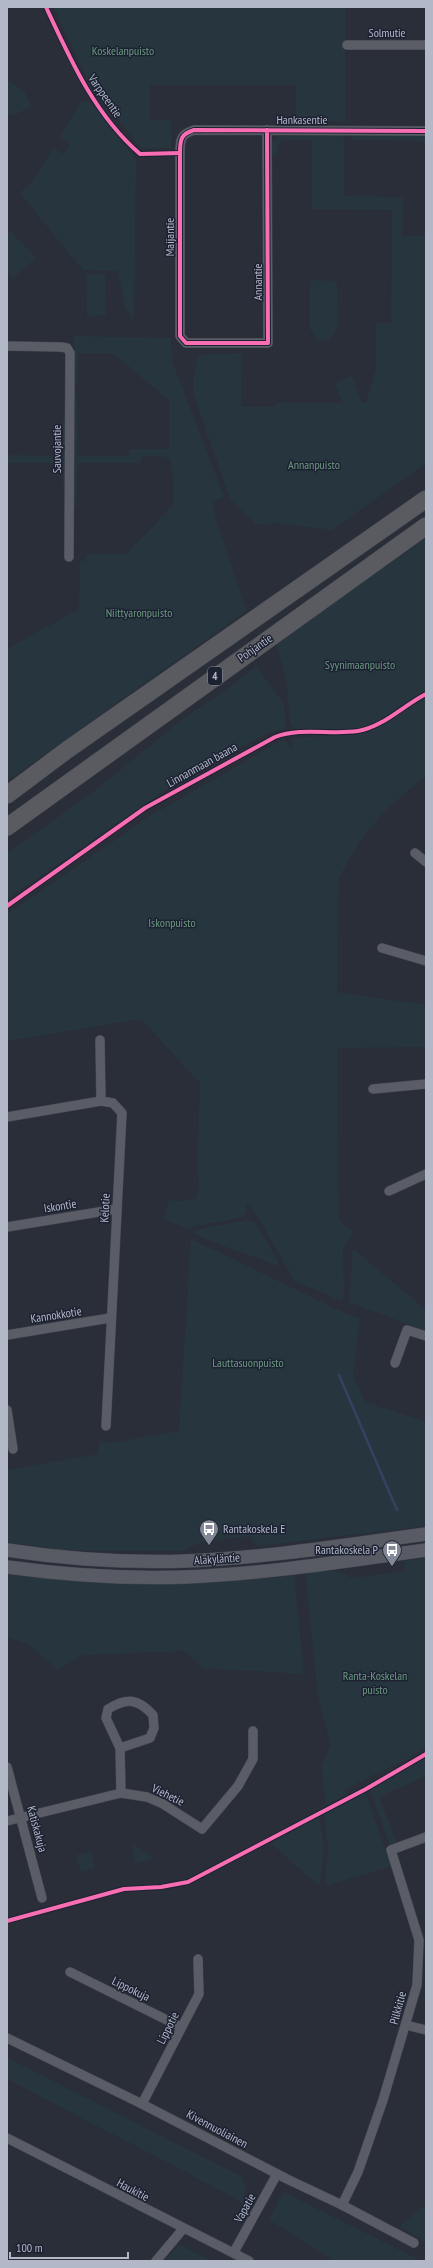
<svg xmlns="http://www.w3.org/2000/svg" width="433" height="2268" font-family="'PT Sans Narrow',sans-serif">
	<rect width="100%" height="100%" fill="#2a2e38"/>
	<g fill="#27363e">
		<polygon points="54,7 345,7 345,121 296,121 296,85 150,85 150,120 171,120 171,148 141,148 89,84"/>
		<polygon points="7,79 25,93 31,107 14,115 13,113 7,115"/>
		<polygon points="90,101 136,160 134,321 125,307 118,271 83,270 20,193 34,180 53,148 64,154 70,144 60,137 81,102"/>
		<polygon points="342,135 344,140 344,196 403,197 402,236 426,236 426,463 332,530 279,523 256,524 230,499 193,393 193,378 199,355 242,353 241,407 275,407 276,403 343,403 335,383 352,376 362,403 366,403 376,369 376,323 391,323 392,210 312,209 312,140 283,140 277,146 277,157 272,155 272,142 279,136"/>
		<polygon points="354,135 426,136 426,141 349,140"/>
		<polygon points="11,232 36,258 11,280 8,271 8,234"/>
		<polygon points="86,274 105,274 106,315 87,316"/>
		<polygon points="315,280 333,281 337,284 338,326 328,341 318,340 310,329 310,286 311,281"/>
		<polygon points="74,336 171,338 172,361 224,497 213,502 217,524 246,611 7,781 7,649 79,609 80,561 86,561 86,554 127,554 174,504 174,474 169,457 141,456 141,463 77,463 76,508 73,506 74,395 77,394 77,456 129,456 129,449 169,449 169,400 113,353 78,353 77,386 74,384"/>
		<polygon points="63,417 67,420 67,485 63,487 63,463 7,463 7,455 63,456"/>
		<polygon points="426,538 426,775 386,810 361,839 338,879 337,992 426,1005 426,1047 337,1048 338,1219 353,1233 343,1249 344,1293 343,1299 339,1300 295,1281 253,1209 246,1203 247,1212 242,1217 185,1228 164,1219 169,1200 180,1201 197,1198 199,1181 197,1170 200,1083 141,1019 7,1041 7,914 150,816 284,739 292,749 293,738 342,735 342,729 295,729 290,724 287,684 276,642"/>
		<polygon points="256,666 284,704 286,728 268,733 177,782 7,899 7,854 98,788 189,714 223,693"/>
		<path d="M247,1220L255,1222L279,1263L277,1266C250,1254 220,1247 194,1233L196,1230Z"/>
		<polygon points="191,1239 347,1314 360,1318 353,1375 365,1402 426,1422 426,1526 257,1546 250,1536 202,1542 181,1551 92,1551 56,1549 7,1542 7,1470 98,1454 99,1442 111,1443 179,1431"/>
		<polygon points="353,1249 426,1310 426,1331 349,1302"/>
		<polygon points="426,1558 426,1746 409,1758 345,1789 346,1795 326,1805 321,1765 331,1746 318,1695 305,1572 331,1570 353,1578 405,1571 404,1561"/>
		<path d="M7,1575C102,1584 199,1588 294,1575L304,1674L203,1668L185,1651L83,1655L57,1669L28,1644L7,1637Z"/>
		<polygon points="426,1758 426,1776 379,1797 396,1842 393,1845 390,1845 370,1790"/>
		<polygon points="362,1794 366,1794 390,1863 389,1867 328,1885 325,1883 328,1848 324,1814"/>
		<polygon points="317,1816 319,1817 324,1847 320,1883 318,1885 271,1843 270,1840"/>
		<polygon points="132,1844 154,1858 135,1864"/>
		<polygon points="91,1851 95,1868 81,1872 76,1855"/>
		<polygon points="7,2058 241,2176 246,2187 245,2205 224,2192 7,2079"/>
		<polygon points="283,2192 408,2254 422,2261 335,2261 269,2220"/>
		<polygon points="426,2204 426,2243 400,2226"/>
		<polygon points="179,2245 212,2261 165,2261"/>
	</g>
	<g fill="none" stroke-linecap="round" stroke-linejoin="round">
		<polyline stroke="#364061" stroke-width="2.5" points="339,1375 397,1510"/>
		<defs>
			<g id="street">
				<polyline points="347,45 426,45"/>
				<path d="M267,130L268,343H186L180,336V153C180,139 181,134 194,130L426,131"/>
				<polyline points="7,346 61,347 67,348 70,353 69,557"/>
				<polyline points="415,853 426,862"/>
				<polyline points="382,948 426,961"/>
				<polyline points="100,1040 101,1101"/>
				<polyline points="373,1089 426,1084"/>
				<polyline points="7,1117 101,1101 113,1103 122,1113 106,1426"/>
				<polyline points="389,1191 426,1174"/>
				<polyline points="7,1227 117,1209"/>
				<polyline points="7,1335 110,1318"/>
				<polyline points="395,1363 407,1330 426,1336"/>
				<polyline points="7,1410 13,1449"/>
				<path d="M120,1748L106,1718L108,1709C128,1697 138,1699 153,1715L154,1728L150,1738L120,1748L121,1793"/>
				<polyline points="7,1767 42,1898"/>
				<polyline points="7,1821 121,1793 147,1797 163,1804 202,1829 238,1786 253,1759 253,1731"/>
				<polyline points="70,1972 181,2027"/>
				<polyline points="406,2025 426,2030"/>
				<polyline points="7,2038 142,2104 287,2179 342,2205 414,2243"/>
				<polyline points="142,2104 199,1994 198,1959"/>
				<polyline points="7,2138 249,2261"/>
				<polyline points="342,2205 358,2172 383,2100 417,1985 419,1940 391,1850 426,1837"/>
				<polyline points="234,2252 277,2174"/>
				<polyline points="156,2261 183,2229"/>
			</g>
			<g id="secondary">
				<path d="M7,1550C66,1559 126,1563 185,1561C266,1558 346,1545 426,1534"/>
				<path d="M7,1567C66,1575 125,1579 185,1577C266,1574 346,1561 426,1550"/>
			</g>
			<g id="highway">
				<polyline points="7,795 67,750 426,499"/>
				<polyline points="7,827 426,526"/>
			</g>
		</defs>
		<use href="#street" stroke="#464951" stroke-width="10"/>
		<use href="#secondary" stroke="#464951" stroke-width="14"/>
		<use href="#highway" stroke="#474a53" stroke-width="18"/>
		<use href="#street" stroke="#5a5c66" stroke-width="9"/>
		<use href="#secondary" stroke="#595b64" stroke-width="13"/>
		<use href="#highway" stroke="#5a5b60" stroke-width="17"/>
		<defs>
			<g id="cycleway">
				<path d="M46,7C71,61 95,115 140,154L180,153"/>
				<path d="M267,130L268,343H186L180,336V153C180,139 181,134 194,130L426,131"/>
				<path d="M7,906L145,808L275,737C301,727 331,735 358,731C383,727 404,705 426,694"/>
				<polyline points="7,1921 124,1889 161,1887 188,1882 366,1789 426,1754"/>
			</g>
		</defs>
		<use href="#cycleway" stroke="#1d2233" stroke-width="6"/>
		<use href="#cycleway" stroke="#f96db3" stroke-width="4"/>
	</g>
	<defs>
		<symbol id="bus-pin" viewBox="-11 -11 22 30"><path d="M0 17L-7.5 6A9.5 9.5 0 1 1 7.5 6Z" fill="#838896" stroke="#1d2233"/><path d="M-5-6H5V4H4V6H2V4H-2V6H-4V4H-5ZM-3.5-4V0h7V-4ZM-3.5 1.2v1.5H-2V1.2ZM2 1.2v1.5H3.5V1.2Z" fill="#fff"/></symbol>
	</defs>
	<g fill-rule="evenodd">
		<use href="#bus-pin" x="198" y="1518" width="22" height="30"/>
		<use href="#bus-pin" x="381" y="1539" width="22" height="30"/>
	</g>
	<g text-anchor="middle" stroke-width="3" stroke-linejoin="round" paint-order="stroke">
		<rect fill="#1d2233" stroke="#868b9c" stroke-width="1" x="208" y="667" width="14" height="18" rx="3"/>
		<g font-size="11" font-weight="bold" fill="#b3b8c9">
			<text x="215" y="680">4</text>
		</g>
		<g font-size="12" fill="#b3b8c9" stroke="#1d2233">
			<text x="387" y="37">Solmutie</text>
			<text transform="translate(105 96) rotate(55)" y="4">Varppeentie</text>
			<text x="302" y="124">Hankasentie</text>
			<text transform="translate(170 237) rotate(-90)" y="4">Maijantie</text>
			<text transform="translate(258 282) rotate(-90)" y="4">Annantie</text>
			<text transform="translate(57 449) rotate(-90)" y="4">Sauvojantie</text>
			<text transform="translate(255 648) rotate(-35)" y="4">Pohjantie</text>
			<text transform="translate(202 765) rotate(-29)" y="4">Linnanmaan baana</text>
			<text transform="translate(60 1206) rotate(-9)" y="4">Iskontie</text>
			<text transform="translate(105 1208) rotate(-87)" y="4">Kelotie</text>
			<text transform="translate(56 1315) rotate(-9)" y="4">Kannokkotie</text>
			<text transform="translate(217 1559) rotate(-4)" y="4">Alakyläntie</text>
			<text transform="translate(168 1795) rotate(26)" y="4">Viehetie</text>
			<text transform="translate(37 1829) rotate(75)" y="4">Katiskakuja</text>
			<text transform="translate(131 1989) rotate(26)" y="4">Lippokuja</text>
			<text transform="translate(398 2008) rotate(-75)" y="4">Pilkkitie</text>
			<text transform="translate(168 2028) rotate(-63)" y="4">Lippotie</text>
			<text transform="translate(217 2129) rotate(28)" y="4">Kivennuoliainen</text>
			<text transform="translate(133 2190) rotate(28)" y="4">Haukitie</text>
			<text transform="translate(245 2208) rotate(-61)" y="4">Vapatie</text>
		</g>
		<g font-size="12" fill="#6a9a7e" stroke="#1d2233">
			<text x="123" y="55">Koskelanpuisto</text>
			<text x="314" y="469">Annanpuisto</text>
			<text x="139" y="617">Niittyaronpuisto</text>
			<text x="360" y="669">Syynimaanpuisto</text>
			<text x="172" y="927">Iskonpuisto</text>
			<text x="248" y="1367">Lauttasuonpuisto</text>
			<text x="375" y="1680">Ranta-Koskelan<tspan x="375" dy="14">puisto</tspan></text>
		</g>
		<g font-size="12" fill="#b3b8c9" stroke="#1d2233" text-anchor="start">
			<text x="223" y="1533">Rantakoskela E</text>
			<text x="378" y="1554" text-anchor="end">Rantakoskela P</text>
		</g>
	</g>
	<rect width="433" height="2268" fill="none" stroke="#b3b8c9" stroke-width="16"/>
	<path d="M10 2252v6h118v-6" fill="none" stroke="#b3b8c9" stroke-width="2"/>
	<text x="16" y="2252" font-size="12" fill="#b3b8c9" stroke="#1d2233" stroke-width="3" paint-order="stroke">100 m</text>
</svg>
